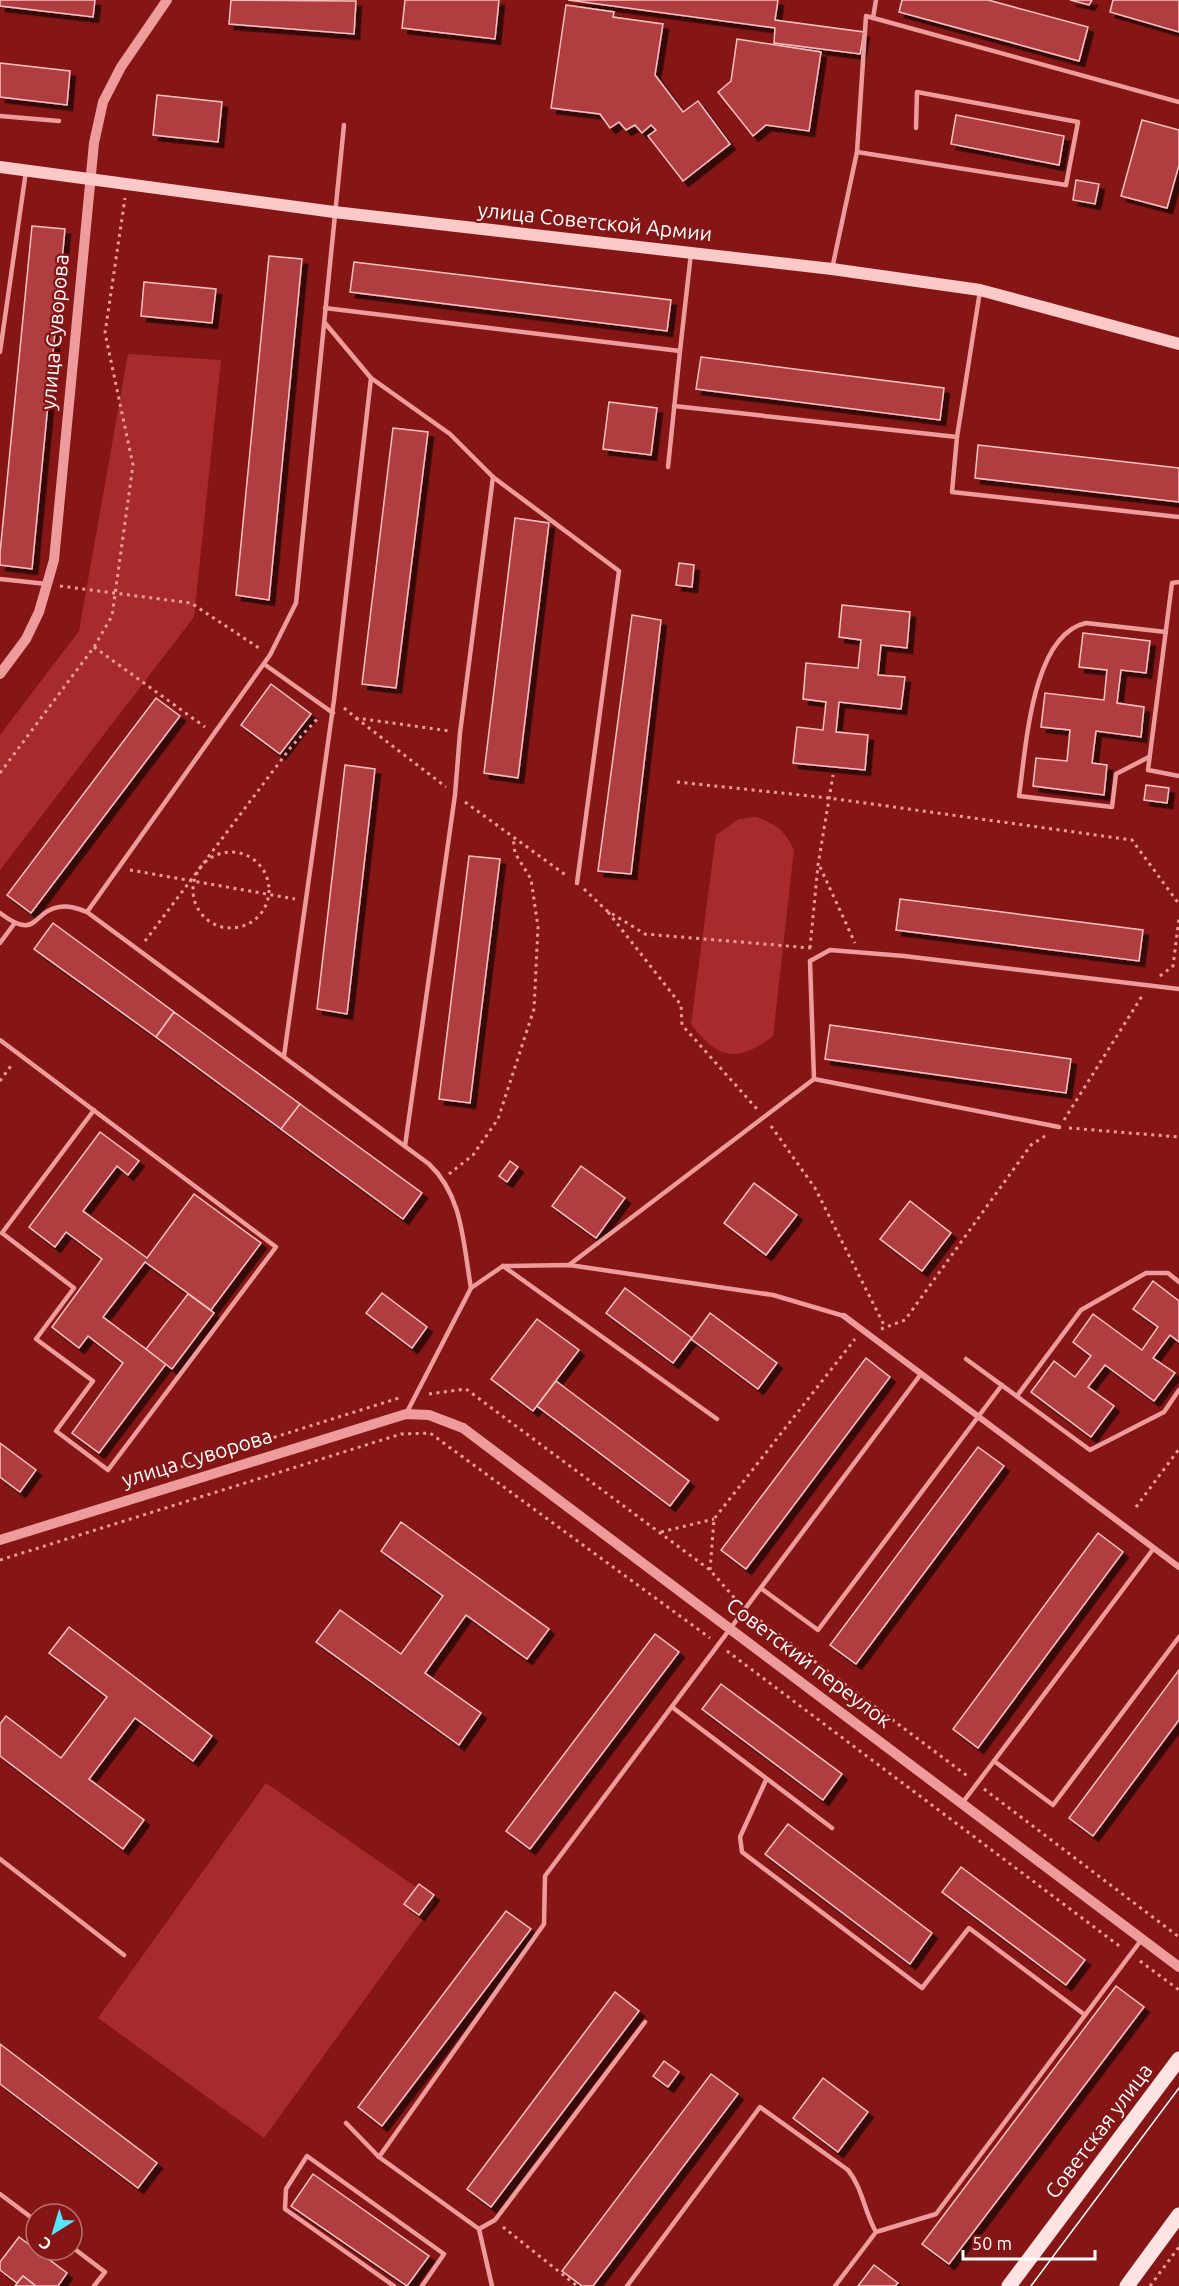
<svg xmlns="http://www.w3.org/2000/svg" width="1179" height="2286" font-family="Ubuntu,sans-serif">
	<defs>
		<filter id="shadow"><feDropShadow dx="5.5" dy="5.5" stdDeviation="0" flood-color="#0009"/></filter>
	</defs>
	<rect width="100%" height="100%" fill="#861616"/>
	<g fill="#a72b2c">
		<polygon points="128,354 221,360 194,617 0,870 0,735 79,631"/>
		<path d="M756,817C776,824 785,831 794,850L773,1036C737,1064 717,1059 691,1024L716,835L739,819Z"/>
		<polygon points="266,1783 436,1901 264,2138 98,2018"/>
	</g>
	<g fill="#b03e3f" stroke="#fac1c2" stroke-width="1.5" filter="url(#shadow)">
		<polygon points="0,0 95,0 93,17 0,6"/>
		<polygon points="231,0 356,1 354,34 229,24"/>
		<polygon points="405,0 499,0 495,39 402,28"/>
		<polygon points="568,0 778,0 775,20 864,32 860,54 774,43 775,28"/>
		<polygon points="902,0 988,0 1088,27 1079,61 899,12"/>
		<polygon points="1070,0 1092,0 1089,5"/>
		<polygon points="1113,0 1179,0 1179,32 1110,12"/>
		<polygon points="566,5 614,12 613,17 663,24 655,75 683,112 698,101 730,144 683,181 648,136 656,130 651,125 642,133 635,125 626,130 619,122 610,128 600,114 551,108"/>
		<polygon points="737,39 821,52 809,131 766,125 753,136 718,92 731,81"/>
		<polygon points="0,63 70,71 67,105 0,97"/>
		<polygon points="157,95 222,102 218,142 153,135"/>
		<polygon points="956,115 1064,136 1059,165 951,144"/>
		<polygon points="1142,120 1179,130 1179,165 1167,208 1121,196"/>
		<polygon points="1076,180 1099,184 1095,204 1073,200"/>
		<polygon points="32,226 65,229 32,569 0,565 0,553"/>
		<polygon points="269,256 302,259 269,600 236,595"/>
		<polygon points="354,262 671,300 667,331 350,292"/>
		<polygon points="144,282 216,289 212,323 141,316"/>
		<polygon points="701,357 944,388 940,420 696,389"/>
		<polygon points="609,402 657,408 651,455 603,449"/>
		<polygon points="393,428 428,432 396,688 362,684"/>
		<polygon points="978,445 1179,468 1179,502 975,478"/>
		<polygon points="515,518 549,523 518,778 484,773"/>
		<polygon points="679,563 694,565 692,587 676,585"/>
		<polygon points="842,605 910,612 907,648 881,645 878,675 905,677 901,709 839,702 836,732 868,735 865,770 793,763 797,727 823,730 826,702 803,699 806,663 858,668 861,640 839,637"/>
		<polygon points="632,615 661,620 631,874 598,871"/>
		<polygon points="1083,633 1150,641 1146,673 1121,670 1117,703 1144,707 1141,737 1096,731 1092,763 1107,765 1104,795 1033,786 1036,758 1067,761 1070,730 1041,727 1045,693 1104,700 1107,670 1079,667"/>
		<polygon points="271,684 311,714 280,754 241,725"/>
		<polygon points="156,698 180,716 31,913 7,895"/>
		<polygon points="345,765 375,769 347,1014 317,1009"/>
		<polygon points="1146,785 1169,788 1167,803 1144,800"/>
		<polygon points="469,856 500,859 470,1103 439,1099"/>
		<polygon points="900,899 1143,930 1139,961 896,930"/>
		<polygon points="53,923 174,1012 156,1037 34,949"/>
		<polygon points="174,1012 300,1104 281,1129 156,1037"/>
		<polygon points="830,1025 1071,1059 1066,1093 825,1059"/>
		<polygon points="300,1104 422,1193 403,1219 281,1129"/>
		<polygon points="100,1132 139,1161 128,1175 117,1166 83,1211 147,1258 194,1194 261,1243 211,1310 145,1262 103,1317 166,1364 99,1453 72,1433 123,1363 88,1336 79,1348 52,1327 102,1259 66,1232 55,1247 29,1227"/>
		<polygon points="510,1161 518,1167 507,1182 499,1176"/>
		<polygon points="581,1166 625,1198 596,1238 552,1206"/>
		<polygon points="754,1183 797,1215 766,1255 724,1223"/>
		<polygon points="910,1201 951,1233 922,1271 880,1239"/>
		<polygon points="1153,1281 1179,1301 1179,1342 1170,1335 1153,1358 1175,1373 1154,1401 1105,1365 1088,1387 1114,1406 1091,1437 1031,1392 1054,1361 1075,1377 1091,1356 1073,1342 1093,1314 1142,1350 1158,1327 1133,1309"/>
		<polygon points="625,1288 692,1338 710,1313 777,1363 758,1389 691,1339 673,1363 606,1313"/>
		<polygon points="382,1293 427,1327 412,1348 366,1313"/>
		<polygon points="188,1294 214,1313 172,1369 146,1349"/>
		<polygon points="537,1319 579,1350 533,1411 491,1379"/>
		<polygon points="866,1358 890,1377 746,1569 721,1550"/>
		<polygon points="556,1381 689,1481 670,1506 537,1406"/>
		<polygon points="0,1443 36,1470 20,1492 0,1477"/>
		<polygon points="978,1447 1004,1466 856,1664 830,1645"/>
		<polygon points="401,1522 549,1629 527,1659 466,1615 425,1673 481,1713 459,1745 316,1642 340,1610 401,1654 443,1596 381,1551"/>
		<polygon points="1098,1533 1123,1552 978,1748 953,1729"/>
		<polygon points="69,1627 212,1736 193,1761 135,1718 89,1779 144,1820 123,1849 0,1756 0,1724 6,1716 61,1758 107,1697 49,1653"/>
		<polygon points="655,1634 679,1652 530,1849 506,1831"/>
		<polygon points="1179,1670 1179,1720 1093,1836 1069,1818"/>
		<polygon points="721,1684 842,1774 823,1800 702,1709"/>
		<polygon points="788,1824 932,1933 910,1964 765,1854"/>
		<polygon points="961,1867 1085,1960 1066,1985 942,1892"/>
		<polygon points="419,1884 434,1895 419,1915 404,1904"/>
		<polygon points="506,1911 531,1929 382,2126 358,2107"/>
		<polygon points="1116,1986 1144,2007 949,2264 922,2244"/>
		<polygon points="615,1992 639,2011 491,2207 467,2189"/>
		<polygon points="0,2044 157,2163 138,2188 0,2084"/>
		<polygon points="664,2061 679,2072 668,2087 653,2076"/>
		<polygon points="711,2074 738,2094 593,2286 582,2286 562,2271"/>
		<polygon points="823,2078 868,2112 838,2152 793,2118"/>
		<polygon points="313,2174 429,2256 407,2286 291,2206"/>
		<polygon points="19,2237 67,2273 58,2286 36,2286 23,2276 17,2283 0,2270 0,2262"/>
		<polygon points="874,2265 898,2283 895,2286 858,2286"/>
		<polygon points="23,2276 36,2286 15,2286"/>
	</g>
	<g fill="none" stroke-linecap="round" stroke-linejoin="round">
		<g stroke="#ee9b9c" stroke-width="3" stroke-dasharray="3 4.5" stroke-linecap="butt">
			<polyline points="60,586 191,603 262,650"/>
			<polyline points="94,647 205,727"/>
			<polyline points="344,708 356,718 450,731"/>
			<polyline points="356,718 446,787"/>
			<polyline points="0,773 94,647 112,616 133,465 105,333 125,198"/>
			<polyline points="677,782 829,798 1132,840 1179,904"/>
			<polyline points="465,802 567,876"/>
			<circle cx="231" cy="890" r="38"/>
			<polyline points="820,867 855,943"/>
			<polyline points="130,870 295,899"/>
			<polyline points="584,889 606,910 645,934 811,948"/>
			<polyline points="608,912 681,1005 682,1025 757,1109"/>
			<polyline points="145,941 291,747 319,717"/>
			<polyline points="810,948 818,865 833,775"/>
			<polyline points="1160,976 1173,966 1179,918"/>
			<polyline points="0,1081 13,1063"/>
			<polyline points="1064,1120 1142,996"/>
			<polyline points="771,1126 815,1188 885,1327"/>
			<polyline points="1069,1128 1179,1137"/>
			<polyline points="449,1174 473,1155 498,1119 534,1009 538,927 531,879 515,853 513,837"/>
			<polyline points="881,1329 905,1320 1031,1145 1045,1136"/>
			<polyline points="429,1394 466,1389 710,1570 738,1602"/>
			<polyline points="145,1478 402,1397"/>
			<polyline points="1136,1507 1179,1449"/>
			<polyline points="661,1532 714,1519"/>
			<polyline points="0,1560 401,1434 430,1433 710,1638"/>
			<polyline points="710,1570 714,1519 855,1339"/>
			<polyline points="754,1616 970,1778"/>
			<polyline points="727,1651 1122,1948"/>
			<polyline points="984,1789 1179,1937"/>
			<polyline points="1140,1961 1179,1990"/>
			<polyline points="503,2227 577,2286"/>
			<polyline points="1150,2286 1179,2247"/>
		</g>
		<g stroke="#ee9b9c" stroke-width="4.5">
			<polyline points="873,18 876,0"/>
			<polyline points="0,116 59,121"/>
			<polyline points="857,152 1066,185 1078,122 917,92 916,128"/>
			<polyline points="832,269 857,152 866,16 1179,102"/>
			<polyline points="325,308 680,351 691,253"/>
			<polyline points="325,323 371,378 450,434 493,477 619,571 577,883"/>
			<polyline points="0,352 26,171"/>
			<polyline points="674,406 957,437 980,291"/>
			<polyline points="957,437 952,492 1179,517"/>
			<polyline points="668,467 680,351"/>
			<polyline points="0,579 47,584"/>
			<polyline points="1179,582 1172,583 1148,770 1179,776"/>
			<polyline points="264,664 333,713"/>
			<path d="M1149,757L1116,774L1112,807L1019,796C1026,750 1031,635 1086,623L1166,632"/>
			<path d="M87,912L429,1164C463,1196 463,1243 471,1288"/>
			<path d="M0,913C38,942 32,911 59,907C69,905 79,909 87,912L270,655L296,603L344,125"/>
			<polyline points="0,943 14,924"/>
			<polyline points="0,1040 276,1247 108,1470 56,1431 93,1381 36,1339 74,1288 2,1233 94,1110"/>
			<polyline points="284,1056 334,700 371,378"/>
			<polyline points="1059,1127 814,1079 810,961 830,950 904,956 1179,989"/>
			<polyline points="405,1146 455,795 460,733 493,477"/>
			<polyline points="569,1265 814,1079"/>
			<polyline points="503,1266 717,1419"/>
			<polyline points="966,1359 1090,1450 1164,1412 1179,1390"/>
			<polyline points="1017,1396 1081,1310 1146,1273 1168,1273 1179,1282"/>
			<polyline points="407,1412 471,1288 503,1266 569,1265 773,1295 844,1316"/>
			<polyline points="762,1589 818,1630 1002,1385"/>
			<polyline points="672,1707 832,1828"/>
			<polyline points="994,1761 1154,1548"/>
			<polyline points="766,1780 740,1837 742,1852 922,1988 969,1928 1085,2015"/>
			<polyline points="963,1802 994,1761 1053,1805 1179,1637"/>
			<polyline points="0,1859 124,1955"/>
			<polyline points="346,2123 379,2157 479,2229 492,2286"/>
			<polyline points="379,2157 544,1924 545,1876 921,1374"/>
			<polyline points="0,2194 36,2221"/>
			<polyline points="479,2229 495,2220 645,2022"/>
			<polyline points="72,2247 105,2272 94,2286"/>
			<polyline points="394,2286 285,2209 286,2189 307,2156 444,2254 422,2286"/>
			<path d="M627,2286L760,2107L848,2170C863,2189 864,2211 876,2232"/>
			<polyline points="835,2286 876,2232 936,2214 1142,1939"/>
		</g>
		<polyline stroke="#ee9b9c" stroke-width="6" points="844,1316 1179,1567"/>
		<g stroke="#ee9b9c" stroke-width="10">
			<polyline points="0,674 26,639 39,612 54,560 94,143 103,102 121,67 167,0"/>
			<polyline points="0,1540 406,1414 429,1415 463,1428 1179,1967"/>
		</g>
		<polyline stroke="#fac9c8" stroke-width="12" points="0,167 334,212 832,269 980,290 1179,344"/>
		<g stroke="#ffe3e2" stroke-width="15">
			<polyline points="1009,2286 1179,2059"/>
			<polyline points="1127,2286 1179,2215"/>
		</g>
		<polyline stroke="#fff" stroke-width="1.5" points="1031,2286 1179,2088"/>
	</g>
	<g text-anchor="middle" stroke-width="4.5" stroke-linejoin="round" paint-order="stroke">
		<g font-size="21" fill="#fff" stroke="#861616">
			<text transform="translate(595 222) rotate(6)" y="7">улица Советской Армии</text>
			<text transform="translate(55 332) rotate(-85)" y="7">улица Суворова</text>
			<text transform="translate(197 1458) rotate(-17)" y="7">улица Суворова</text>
			<text transform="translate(809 1663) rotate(37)" y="7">Советский переулок</text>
			<text transform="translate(1099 2131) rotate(-53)" y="7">Советская улица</text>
		</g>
	</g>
	<g transform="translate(54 2232) rotate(217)"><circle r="28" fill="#861616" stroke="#b67373" stroke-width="1.5"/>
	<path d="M0-4.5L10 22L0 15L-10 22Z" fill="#58e6ff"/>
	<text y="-9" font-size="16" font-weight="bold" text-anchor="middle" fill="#ffffff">С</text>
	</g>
	<path d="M963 2250v9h132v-9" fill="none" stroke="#ffffff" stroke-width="3"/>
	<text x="972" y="2250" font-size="18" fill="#ffffff" stroke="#861616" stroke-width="4.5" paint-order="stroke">50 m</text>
</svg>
